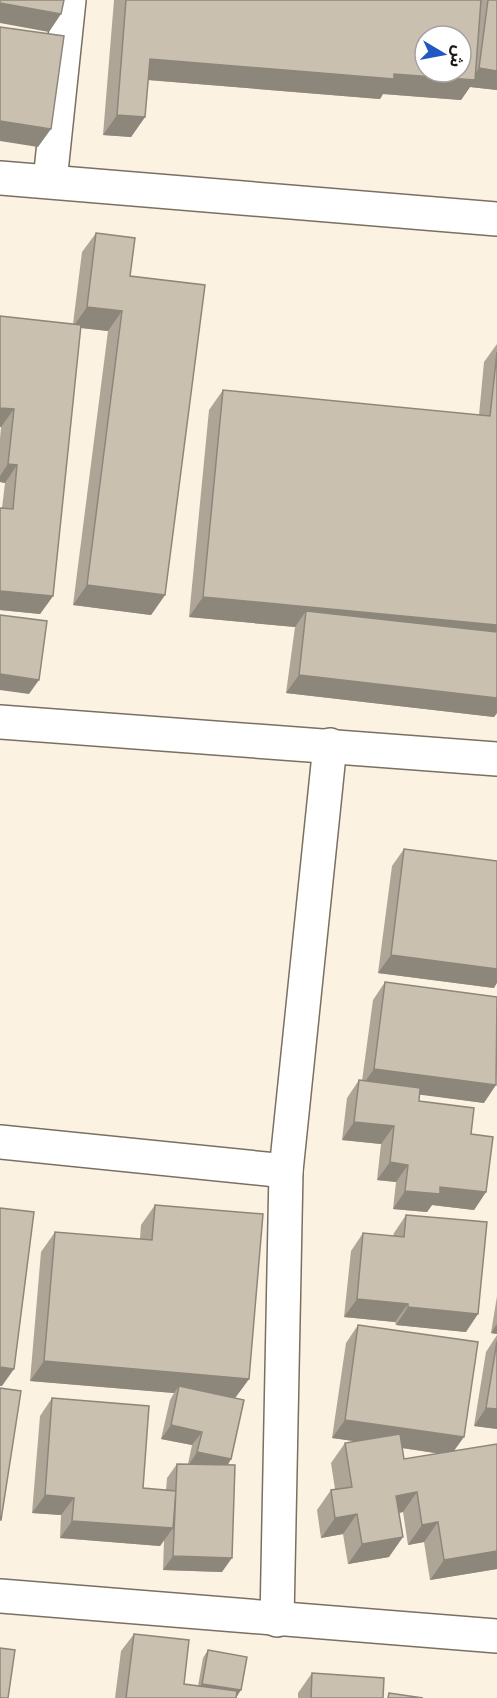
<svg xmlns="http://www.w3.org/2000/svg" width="497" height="1698" font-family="Jost,'Noto Sans Arabic',sans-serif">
	<rect width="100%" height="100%" fill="#fcf2e1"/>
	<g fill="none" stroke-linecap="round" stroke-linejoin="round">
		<defs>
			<g id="minor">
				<polyline points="0,178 497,219"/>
				<polyline points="50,181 69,0"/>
				<polyline points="0,1142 286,1171"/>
				<polyline points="0,1596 497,1636"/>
				<polyline points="277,1620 286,1171 330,745"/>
			</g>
			<polyline id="tertiary" points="0,722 497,759"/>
		</defs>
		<use href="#minor" stroke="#787061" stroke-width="36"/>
		<use href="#tertiary" stroke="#787061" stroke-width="36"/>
		<use href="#minor" stroke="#fff" stroke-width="33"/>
		<use href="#tertiary" stroke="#fff" stroke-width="33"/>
	</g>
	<g fill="#aea597" fill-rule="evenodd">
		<polygon points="114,0 497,0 497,90 470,87 461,100 383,94 380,99 148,80 145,117 131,137 103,135"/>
		<polygon points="96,233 130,276 165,595 151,615 73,605 108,331 80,328 53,596 40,614 0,610 0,508 2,508 5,483 0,482 0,439 1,427 0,427 0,317 73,324 82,252"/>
		<polygon points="497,344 497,713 494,717 286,693 295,627 189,617 209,410 223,390 479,415 484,362"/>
		<polygon points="404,849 494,988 378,973 392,866"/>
		<polygon points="385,982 484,1103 419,1094 419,1101 471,1134 486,1192 474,1210 432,1205 427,1212 393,1209 396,1182 377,1180 381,1144 342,1140 347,1098 359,1080 362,1081 373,1000"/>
		<polygon points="155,1205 249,1379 235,1398 231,1459 228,1465 222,1572 163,1570 164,1540 160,1546 60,1538 61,1515 32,1513 40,1416 52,1398 143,1488 166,1490 167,1478 177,1464 188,1464 192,1445 161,1439 170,1400 174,1393 30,1381 41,1252 55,1232 140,1239 141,1225"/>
		<polygon points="406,1215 466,1332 396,1325 395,1322 344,1317 351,1251 363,1233 393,1236 394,1233"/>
		<polygon points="497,1296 497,1334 491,1333"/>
		<path d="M358,1325L454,1451L497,1569L430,1580L424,1542L408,1545L403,1512L399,1513L389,1557L348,1564L343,1534L321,1538L317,1510L331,1490L335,1489L331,1463L345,1443L354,1441L332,1438L346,1343ZM402,1448L440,1454L404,1459Z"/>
		<polygon points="497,1335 497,1429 474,1426 486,1352"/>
		<polygon points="134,1634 184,1684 198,1686 203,1658 208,1650 236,1698 115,1698 121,1651"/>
		<polygon points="312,1673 383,1698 298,1698 298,1693"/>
	</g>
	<g fill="#8d867b">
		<polygon points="0,3 61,14 49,32 0,23"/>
		<polygon points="150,59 394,74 471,80 479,68 497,71 497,90 470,87 461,100 383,94 380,99 136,79"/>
		<polygon points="117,115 145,117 131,137 103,135"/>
		<polygon points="0,121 51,129 38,147 0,141"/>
		<polygon points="87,307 122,311 108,331 73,327"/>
		<polygon points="0,408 14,409 1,427 0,427"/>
		<polygon points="8,464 17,465 5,483 0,482 0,476"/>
		<polygon points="87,585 165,595 151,615 73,605"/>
		<polygon points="0,591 53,596 40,614 0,610"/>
		<polygon points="203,597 497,625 497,647 306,611 295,627 189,617"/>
		<polygon points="0,674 39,680 29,694 0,690"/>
		<polygon points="299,675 497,698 497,713 494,717 286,693"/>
		<polygon points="391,955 497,969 497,983 494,988 378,973"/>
		<polygon points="374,1069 496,1085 484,1103 361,1087"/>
		<polygon points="354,1122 394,1126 381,1144 342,1140"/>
		<polygon points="390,1162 408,1165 396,1182 377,1180"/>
		<polygon points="440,1187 486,1192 474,1210 432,1205 427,1212 393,1209 405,1191"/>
		<polygon points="357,1299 408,1304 395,1322 344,1317"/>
		<polygon points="408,1307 478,1314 466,1332 396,1325"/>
		<polygon points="497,1324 497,1334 491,1333"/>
		<polygon points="44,1361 249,1379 235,1398 179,1386 174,1393 30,1381"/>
		<polygon points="0,1367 14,1369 2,1386 0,1386"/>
		<polygon points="486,1408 497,1409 497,1429 474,1426"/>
		<polygon points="345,1420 464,1437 451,1455 332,1438"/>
		<polygon points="171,1425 202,1432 192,1445 161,1439"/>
		<polygon points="197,1452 231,1459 222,1473 188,1466"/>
		<polygon points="417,1492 403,1512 382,1516 396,1496"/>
		<polygon points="45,1495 74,1498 61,1515 32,1513"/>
		<polygon points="357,1514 343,1534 321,1538 335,1518"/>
		<polygon points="72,1521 173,1528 160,1546 60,1538"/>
		<polygon points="438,1522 424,1542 408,1545 422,1525"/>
		<polygon points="403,1537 389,1557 348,1564 362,1544"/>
		<polygon points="497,1551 497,1569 430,1580 444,1560"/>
		<polygon points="173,1556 232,1558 222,1572 163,1570"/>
		<polygon points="202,1684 241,1690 236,1698 197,1691"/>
	</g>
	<g fill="#cac0b0" stroke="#8d867b" stroke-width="1.5" fill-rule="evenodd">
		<polygon points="0,0 64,0 61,14 0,3"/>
		<path d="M126,0H481L475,80L394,74V79L150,59L145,117L117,115ZM425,36H461V72H425Z"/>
		<polygon points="488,0 497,0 497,71 479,68"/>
		<polygon points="0,27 64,36 51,129 0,121"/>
		<polygon points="96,233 135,238 130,276 205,285 165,595 87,585 122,311 87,307"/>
		<polygon points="0,316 81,325 53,596 0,591 0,508 13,509 17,465 8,464 14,409 0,408"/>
		<polygon points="497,352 497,625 203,597 223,390 490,416"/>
		<polygon points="306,611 497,632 497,698 299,675"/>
		<polygon points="0,615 47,621 39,680 0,674"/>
		<polygon points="404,849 497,861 497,969 391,955"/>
		<polygon points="385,982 497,997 496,1085 374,1069"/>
		<polygon points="359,1080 420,1088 419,1101 474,1108 471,1134 493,1137 486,1192 440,1187 440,1194 405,1191 408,1165 390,1162 394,1126 354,1122"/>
		<polygon points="155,1205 263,1214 249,1379 44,1361 55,1232 152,1240"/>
		<polygon points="0,1208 34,1212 14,1369 0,1367"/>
		<polygon points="406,1215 487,1222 478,1314 408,1307 408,1304 357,1299 363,1233 404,1237"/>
		<polygon points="358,1325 478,1342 464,1437 345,1420"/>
		<polygon points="497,1341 497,1409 486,1408"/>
		<polygon points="179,1386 244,1400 231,1459 197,1452 202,1432 171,1425"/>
		<polygon points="0,1388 21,1391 1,1520 0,1520"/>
		<polygon points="52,1398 149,1406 143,1488 176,1491 173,1528 72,1521 74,1498 45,1495"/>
		<polygon points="400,1434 404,1459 497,1444 497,1551 444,1560 438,1522 422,1525 417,1492 396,1496 403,1537 362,1544 357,1514 335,1518 331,1490 352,1487 345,1443"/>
		<polygon points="177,1464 235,1465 232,1558 173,1556"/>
		<polygon points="134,1634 189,1640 184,1684 237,1691 236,1698 126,1698"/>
		<polygon points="0,1648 15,1650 8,1698 0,1698"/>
		<polygon points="208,1650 247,1657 241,1690 202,1684"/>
		<polygon points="312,1673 384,1678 383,1698 311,1698"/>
		<polygon points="389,1693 423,1698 388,1698"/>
	</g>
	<g transform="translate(443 54) rotate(100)"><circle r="28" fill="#ffffff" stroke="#a4a3a1" stroke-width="1.5"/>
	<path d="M0-4.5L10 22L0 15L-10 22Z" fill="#2057c3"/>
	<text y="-9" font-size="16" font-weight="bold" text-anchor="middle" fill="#1c1913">ش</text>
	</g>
</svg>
